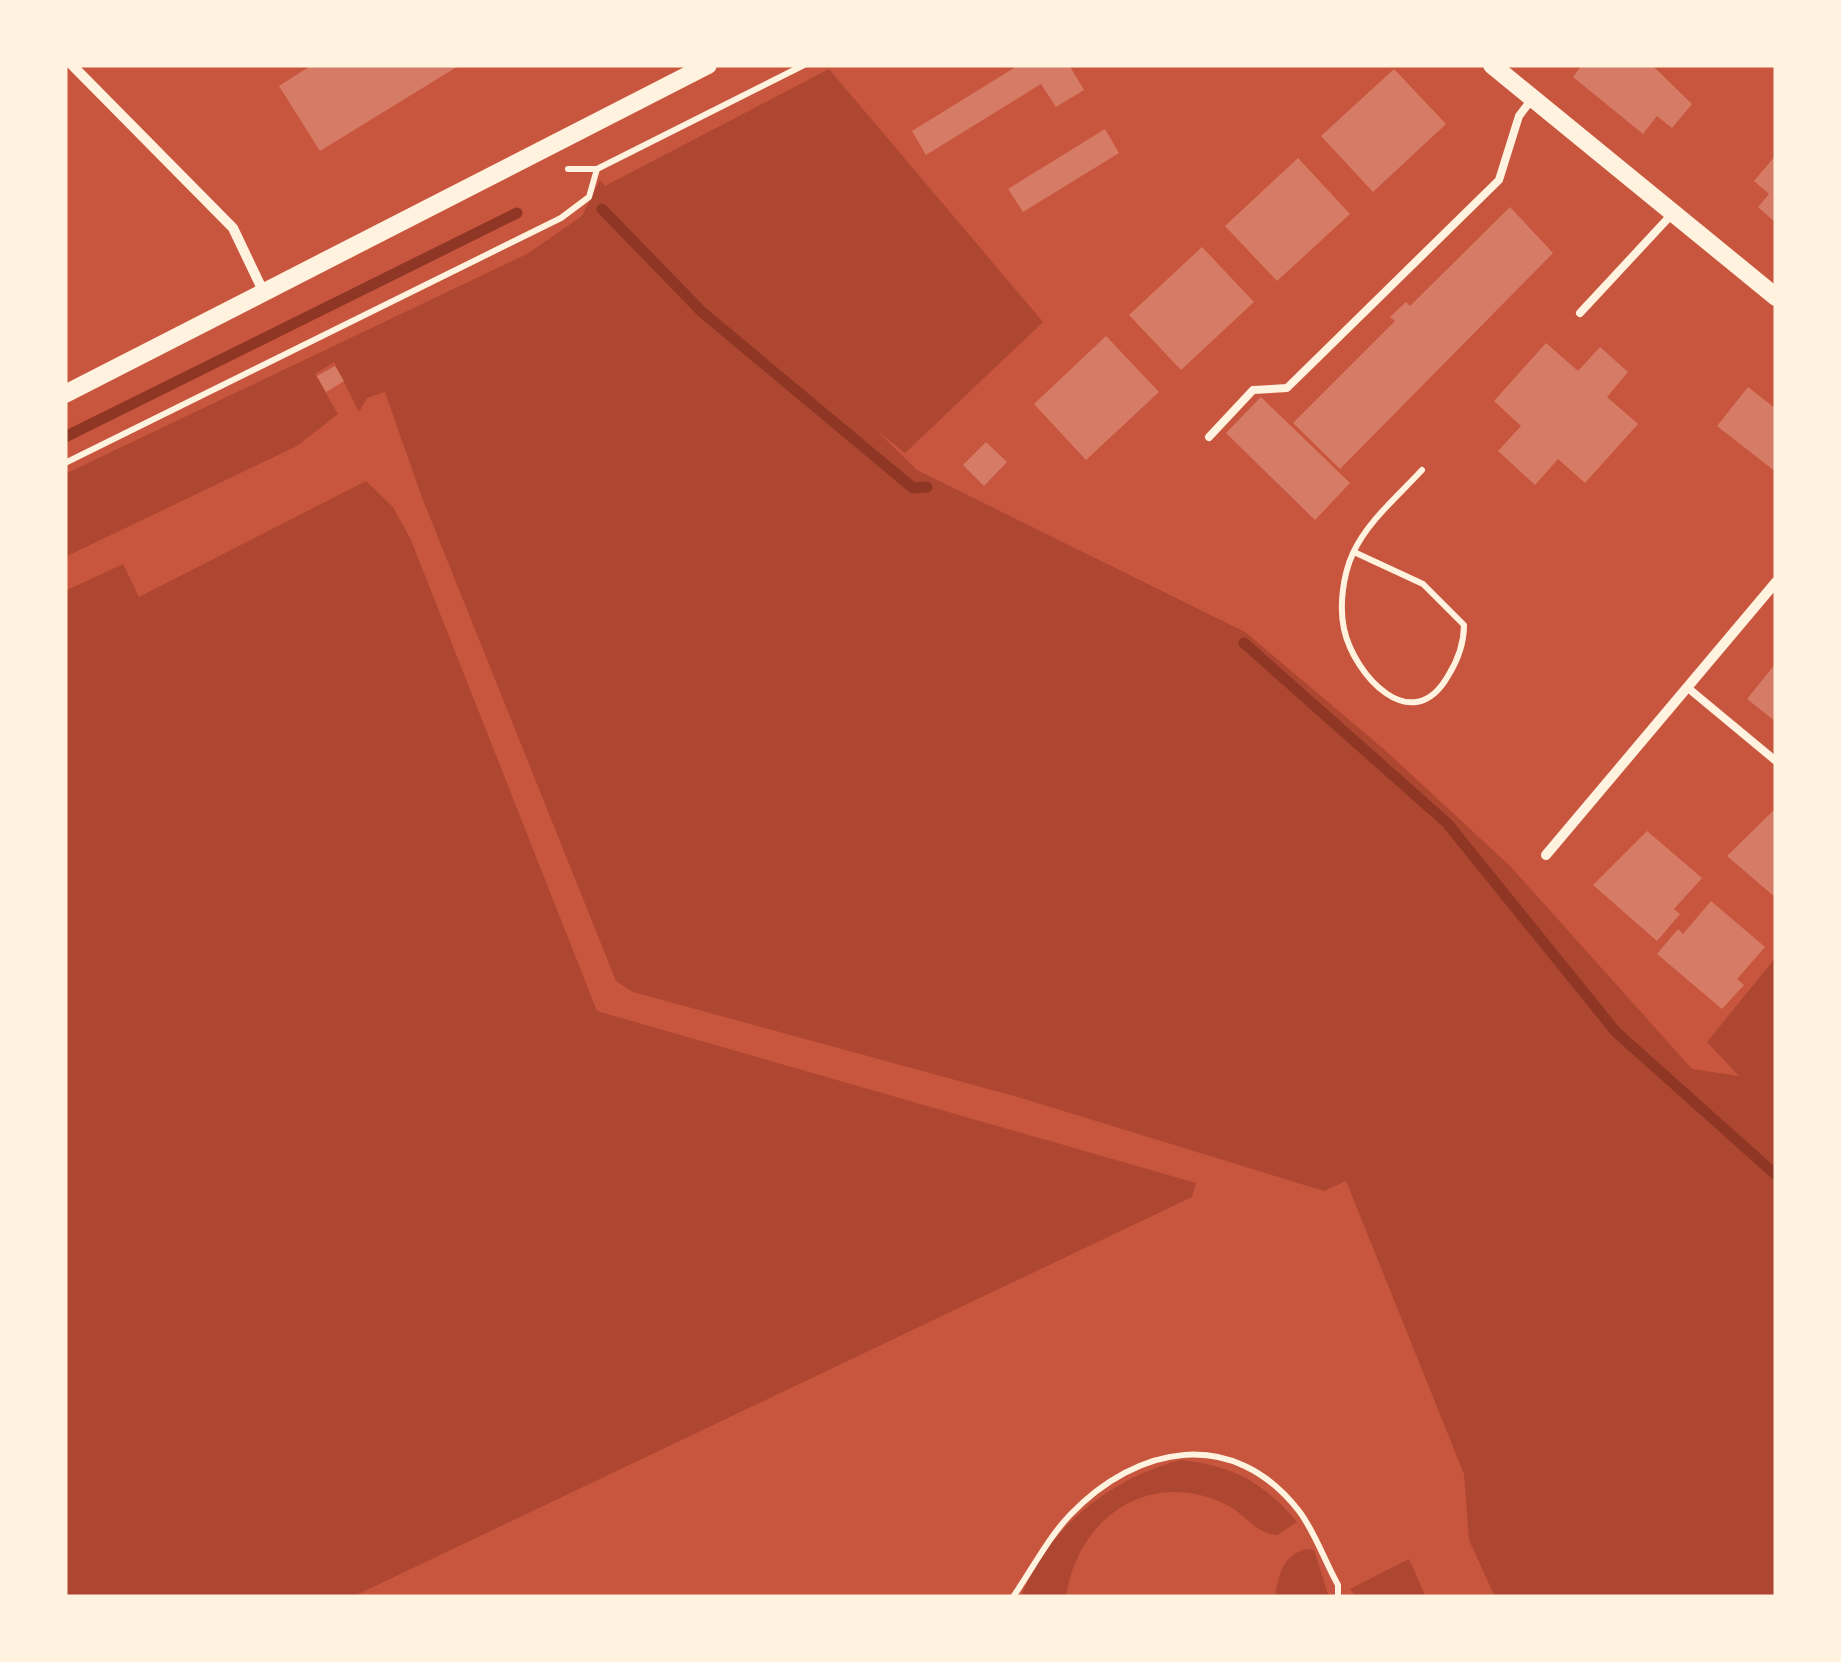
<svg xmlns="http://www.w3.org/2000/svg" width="1841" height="1662" font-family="'Roboto Serif',serif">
	<rect width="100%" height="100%" fill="#c8553d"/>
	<g fill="#ae4732">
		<polygon points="829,69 1043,322 905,453 875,429 917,470 1245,632 1386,751 1511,867 1692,1069 1739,1076 1707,1042 1776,957 1776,1597 1495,1597 1469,1540 1464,1474 1346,1181 1324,1191 1014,1096 633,992 616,981 421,495 385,392 367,398 359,412 334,362 315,374 338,414 297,446 65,557 65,474 527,254 582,216 600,180 605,186"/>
		<polygon points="366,481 393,507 411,540 597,1011 1196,1183 1192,1197 352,1597 65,1597 65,591 123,564 139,597"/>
		<path d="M1180,1460C1231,1465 1264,1482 1297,1522L1277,1535C1254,1533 1245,1513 1225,1504C1149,1468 1077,1518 1066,1597H1021C1046,1528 1112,1478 1180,1460Z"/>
		<path d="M1306,1549L1314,1550L1329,1597H1275C1279,1574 1282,1556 1306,1549Z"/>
		<polygon points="1409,1559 1426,1597 1357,1597 1350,1589"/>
	</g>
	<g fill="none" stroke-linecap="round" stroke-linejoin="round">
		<g stroke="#8f3625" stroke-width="11">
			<polyline points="602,209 702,312 913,488 927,487"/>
			<polyline points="65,437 517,213"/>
			<polyline points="1244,643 1447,823 1616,1032 1776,1175"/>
		</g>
	</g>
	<g fill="#d67c66">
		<polygon points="312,65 460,65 320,151 279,86"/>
		<polygon points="1019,65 1069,65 1084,90 1056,107 1041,84 926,155 912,131"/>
		<polygon points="1582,65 1652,65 1692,104 1672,128 1657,116 1643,134 1573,77"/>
		<polygon points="1394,69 1446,124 1373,192 1321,136"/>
		<polygon points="1105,129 1119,153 1023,212 1008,189"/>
		<polygon points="1776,155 1776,223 1758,207 1769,194 1754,181"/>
		<polygon points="1298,158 1350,214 1277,281 1225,226"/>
		<polygon points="1510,207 1553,253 1340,469 1293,423 1395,321 1390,317 1406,302 1410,306"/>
		<polygon points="1202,247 1254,302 1181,370 1129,315"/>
		<polygon points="1106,336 1159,392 1086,460 1034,404"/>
		<polygon points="1546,343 1578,371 1600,347 1628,372 1607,397 1638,424 1585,483 1558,459 1535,485 1498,451 1521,426 1494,401"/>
		<polygon points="335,366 344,381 326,392 317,376"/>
		<polygon points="1748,387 1776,409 1776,472 1717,426"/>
		<polygon points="1261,397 1350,483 1315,520 1226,433"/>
		<polygon points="986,442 1007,462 984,486 963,465"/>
		<polygon points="1776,663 1776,722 1747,699"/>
		<polygon points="1776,808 1776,898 1727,856"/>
		<polygon points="1647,831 1702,878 1674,909 1680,914 1657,941 1593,885"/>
		<polygon points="1711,901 1765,947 1737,979 1744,985 1722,1009 1657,954 1678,929 1683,934"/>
	</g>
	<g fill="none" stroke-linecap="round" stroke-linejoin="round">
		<g stroke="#fff3e0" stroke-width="6">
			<polyline points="568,169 597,169 804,65"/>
			<polyline points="65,463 561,218 589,197 597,169"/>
			<path d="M1354,552L1423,584L1464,625C1464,644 1458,660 1448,676C1412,739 1354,675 1344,629C1339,606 1343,575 1353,553C1368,521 1398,496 1422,470"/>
			<path d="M1013,1597C1031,1571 1048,1538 1070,1515C1137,1445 1233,1426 1299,1511C1315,1532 1325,1562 1338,1585V1597"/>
		</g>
		<g stroke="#fff3e0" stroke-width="8">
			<polyline points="1580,313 1673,213"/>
			<polyline points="1209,437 1253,390 1287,388 1499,180 1519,116 1532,99"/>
			<polyline points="1688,688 1776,761"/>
		</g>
		<g stroke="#fff3e0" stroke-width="10">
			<polyline points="72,65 233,228 264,293"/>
			<polyline points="1546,855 1776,582"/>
		</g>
		<g stroke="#fff3e0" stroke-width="18">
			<polyline points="1492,65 1776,297"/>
			<polyline points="65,394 708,65"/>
		</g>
	</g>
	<rect width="1841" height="1662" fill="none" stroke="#fff3e0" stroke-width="135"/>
</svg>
